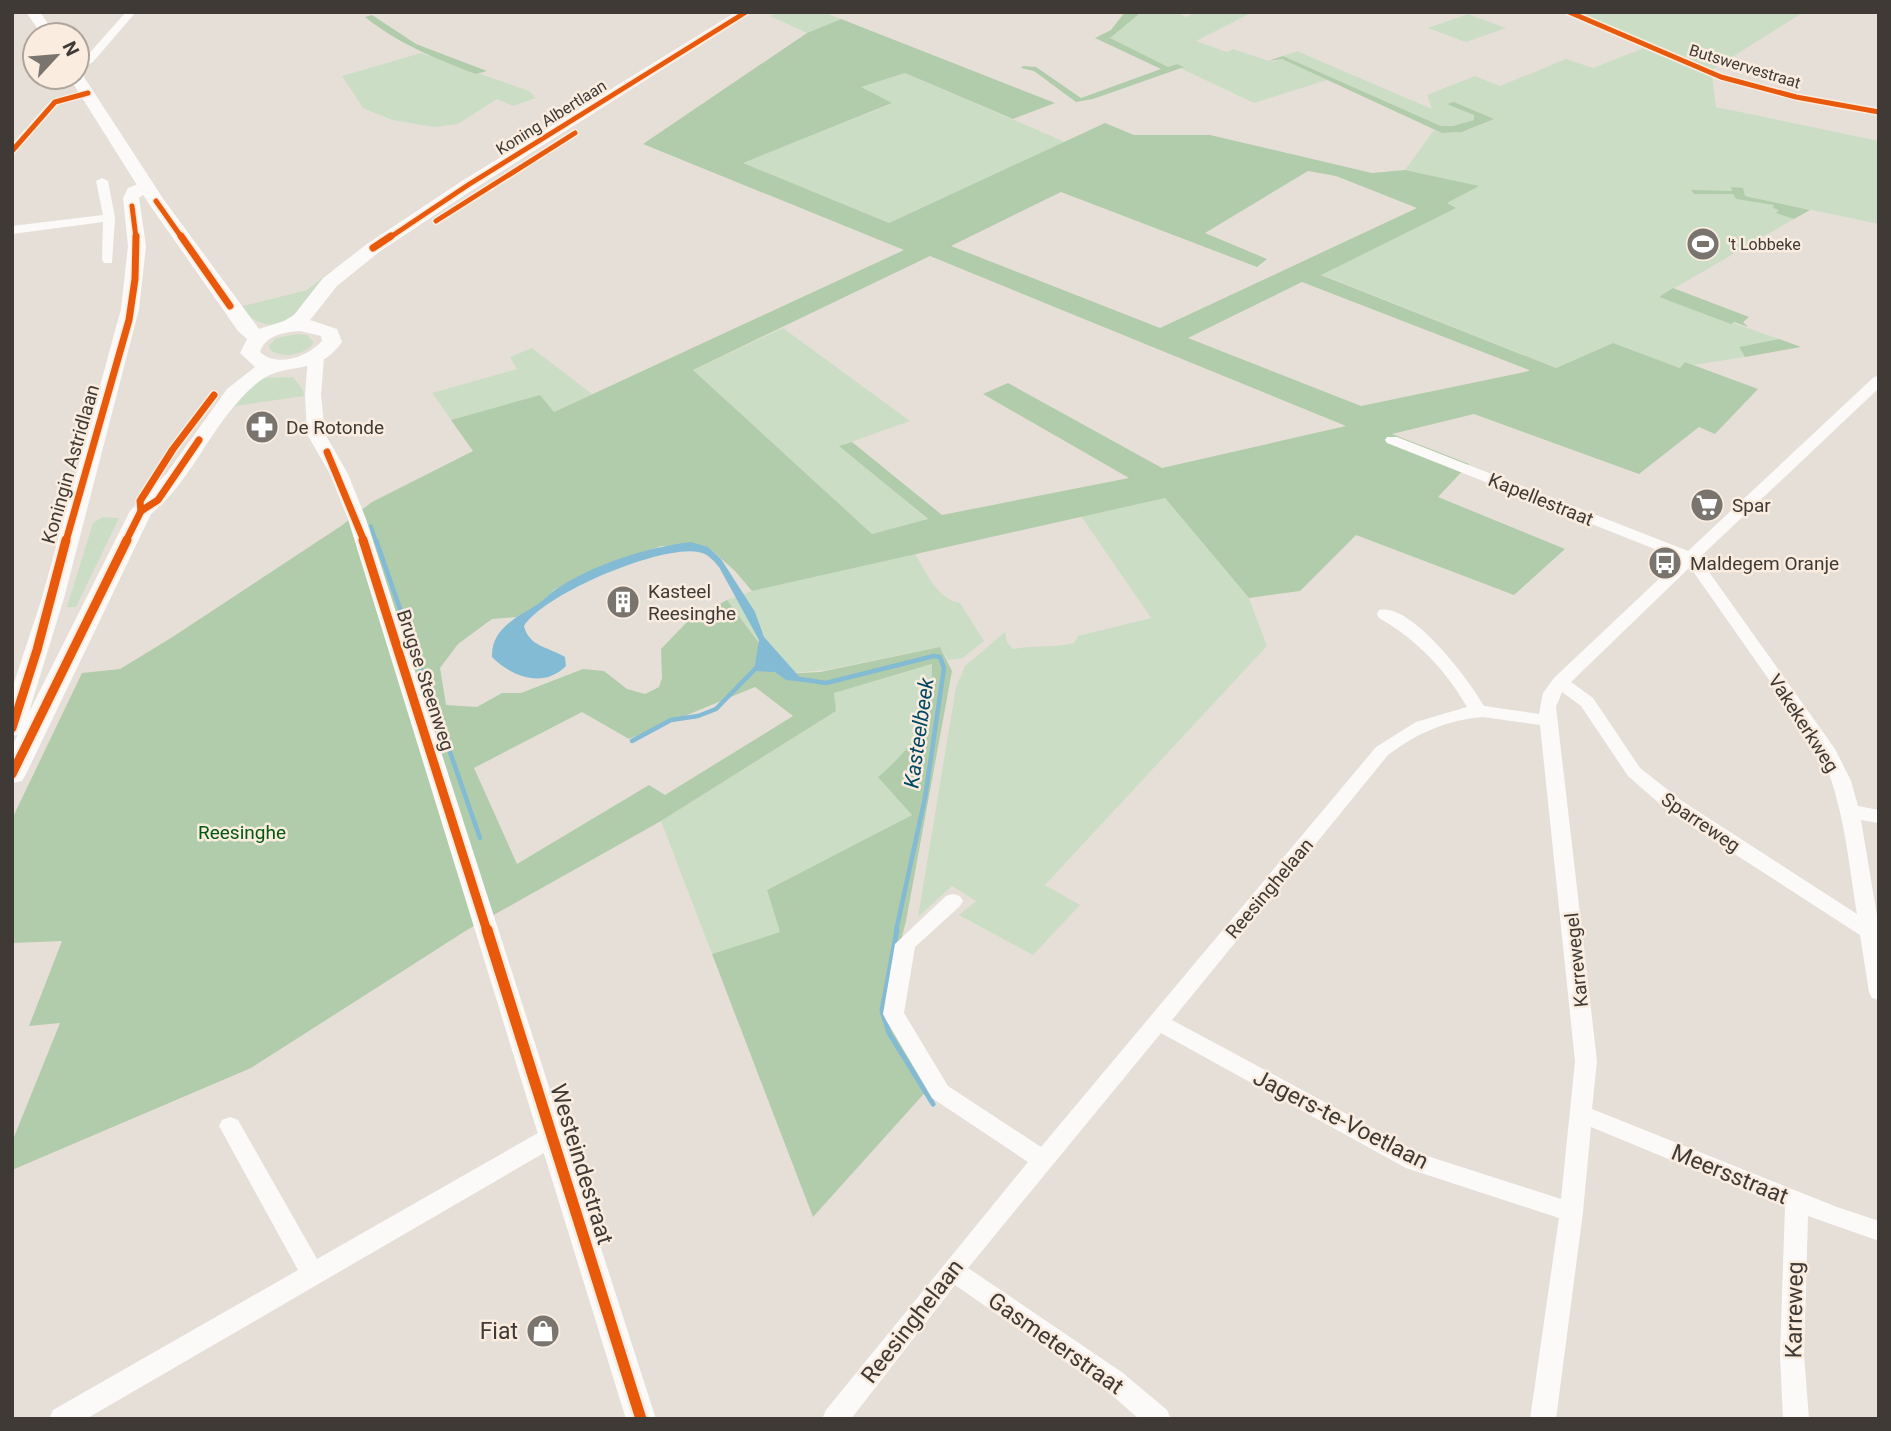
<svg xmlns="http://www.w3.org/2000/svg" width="1891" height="1431" font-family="Roboto,sans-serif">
	<rect width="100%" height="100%" fill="#e6dfd8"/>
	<g fill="#cbdec5">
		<polygon points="777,12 822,12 841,19 807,33 770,16"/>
		<polygon points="1136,12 1184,12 1180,14 1186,17 1196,12 1253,12 1196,41 1227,52 1233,49 1272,62 1282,59 1327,80 1254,103 1180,68 1183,67 1177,64 1168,67 1109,38 1139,14"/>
		<polygon points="1577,12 1804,12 1710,71"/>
		<polygon points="1468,14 1506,28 1466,42 1428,28"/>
		<path d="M1644,48L1712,76L1716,107L1879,141V224L1745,196L1733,191L1694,194H1733L1736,199L1775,205L1780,210L1777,213L1794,219L1659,297L1779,339L1739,347L1745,357L1694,365L1686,362L1680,368L1613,343L1556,368L1320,274L1455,208L1446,203L1478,186L1405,170L1434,130C1454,138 1475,128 1493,118L1474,115V120L1453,126H1441L1283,56L1297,51L1432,109L1427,95L1475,76L1500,86L1566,59L1593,68Z"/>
		<polygon points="421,53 529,91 536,98 513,106 497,99 458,124 434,127 392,120 363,108 342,76"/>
		<polygon points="905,73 1065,142 889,223 742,163 891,104 860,87"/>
		<path d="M331,271L336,272C310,304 280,351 239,307L307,290Z"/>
		<polygon points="783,328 910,421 840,446 928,520 872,534 693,370"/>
		<path d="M297,334L307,335L313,341L312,346C300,355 283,359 270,350L269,345L277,338Z"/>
		<polygon points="532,348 592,394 554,412 540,396 451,420 432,393 517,369 510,357"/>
		<polygon points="293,377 303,390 304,396 235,406 258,378"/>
		<path d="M1165,498L1249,598L1267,646L1045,885L1080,905L1033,955L959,915L976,901L952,886L918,917L956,687L965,666L1005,632L1007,642L1013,649C1034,645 1055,648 1074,643L1078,636L1151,618L1081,516Z"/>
		<polygon points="103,517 119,518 76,607 67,607 93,523"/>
		<path d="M915,554C927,573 937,599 960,603L984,641L963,658L948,660L940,647L826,670L782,674L727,600L752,591Z"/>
		<polygon points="933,664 929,698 931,716 923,730 887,770 912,815 767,890 780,932 712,954 661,821 836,711 833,693"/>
	</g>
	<g fill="#b1ccaa" fill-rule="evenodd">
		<polygon points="1125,12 1139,14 1110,38 1168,67 1177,64 1184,67 1093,99 1076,102 1034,71 1021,68 1023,66 1036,67 1081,98 1161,69 1095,38 1111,30"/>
		<path d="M372,15L416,44L487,71L476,74C436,59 399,44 365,17Z"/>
		<path d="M841,19L1055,103L1013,119L905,73L861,87L892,103L743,163L889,223L1105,123L1134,135H1210L1372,173L1405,170L1479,186L1447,203L1456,208L1321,275L1556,368L1613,343L1680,368L1685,362L1758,389L1715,434L1699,427L1639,474L1474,414L1392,434L1469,464L1438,497L1565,549L1514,595L1356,535L1300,591L1249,598L1165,498L752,591L735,571L708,547L661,546L577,578L554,590L542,602L517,617L492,619L458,644L440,668L446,705L477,707L502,693H521L583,669L604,671L627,689L645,694L659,687L662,678L661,649L687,622L727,600L782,674L820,672L940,647L952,671L906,921L886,999L930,1087L813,1217L712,954L780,932L767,890L912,815L878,777C890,768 924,731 929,719C931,715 932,673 932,664L834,693L836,711L661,821L467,930L251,1068L12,1170V1142L60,1023L29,1026L62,941L12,943V819L82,673L120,669L171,638L341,526L372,502L473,451L451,420L540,395L554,412L904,250L643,144L807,33ZM1308,171L1336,176L1417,208L1160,328L951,246L1061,192L1257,267L1267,259L1205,233ZM930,256L1346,426L1162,468L1008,383L983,394L1129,478L942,515L852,442L839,446L928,519L872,534L693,370ZM1302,282L1529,370V371L1361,406L1188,338ZM755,687L793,716L665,795L649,785L517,864L474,768L582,712L629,739Z"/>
		<polygon points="1283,56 1441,126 1453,126 1474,120 1474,115 1447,104 1454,102 1494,119 1462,132 1442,133 1282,59 1268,61"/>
		<polygon points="1731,187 1743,188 1745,196 1810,210 1794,219 1776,213 1779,210 1773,208 1774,205 1736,199 1733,194 1694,194 1691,190 1732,191"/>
		<polygon points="1673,288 1749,317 1743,322 1748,327 1734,322 1731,324 1659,297"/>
		<polygon points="1779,339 1801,347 1745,357 1739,347"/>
	</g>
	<path fill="#83bad4" d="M691,542L708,547L721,559L755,612L764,637L804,682L786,680L775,672L754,671L759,640L719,567C713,560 707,553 698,552C660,545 544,594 524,626C529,647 549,647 565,657L566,666C543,689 512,677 492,657C491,629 517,617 538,604C544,600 549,594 555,590C591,565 648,547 691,542Z"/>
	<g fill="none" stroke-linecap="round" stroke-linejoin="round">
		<polyline stroke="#83bad4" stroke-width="3.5" points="371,526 376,541"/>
		<g stroke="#83bad4" stroke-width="4.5">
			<polyline points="376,540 480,838"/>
			<polyline points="800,679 826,683 934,656 940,657 944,668 925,798 896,931"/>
			<polyline points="632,741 671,720 698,716 716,709 757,667"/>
		</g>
		<polyline stroke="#83bad4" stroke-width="5" points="897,930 882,1011 889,1033 933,1104"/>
	</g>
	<polygon fill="#c9bbad" stroke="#bab4af" stroke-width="2" points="630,591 637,608 616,613 609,596"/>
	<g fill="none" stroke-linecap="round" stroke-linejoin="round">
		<g fill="#fbfaf9" fill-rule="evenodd">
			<polygon points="126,12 136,12 93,62 77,70 77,63 85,58"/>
			<polygon points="1564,12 1578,12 1725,75 1797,94 1879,109 1879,115 1796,100 1717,79"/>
			<polygon points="88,90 93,93 92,95 59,104 12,154 12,144 51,100"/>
			<polygon points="102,178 108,181 115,218 112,263 104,263 102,260 103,222 12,234 12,226 103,215 96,181"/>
			<path d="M1879,376V388L1699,558L1835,749L1851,781L1858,806L1879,810V823L1861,820L1879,928V1000L1872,998L1869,992L1860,935L1668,811L1628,776L1581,706L1562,692L1556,707L1597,1061L1592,1109L1837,1207L1879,1221V1241L1808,1216L1804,1355L1809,1419H1783L1780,1355L1785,1207L1591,1127L1583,1212L1556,1419H1530L1559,1218L1406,1168L1161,1033L968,1268L1123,1373L1167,1410L1171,1419H1139L1105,1389L955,1285L851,1419H822L826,1410L1028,1162L932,1098L886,1020L883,1014L895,944L946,896L953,894L960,896L963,901L960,906L915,947L904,1013L948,1086L1041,1147L1376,747L1416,722L1467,707C1446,670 1416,639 1379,618L1377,614L1379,610C1411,602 1470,681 1484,706L1539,714L1543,693L1554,678L1680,559L1387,443L1385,440L1387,437H1397L1688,551L1874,377ZM1690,567L1821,754C1844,805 1848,859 1857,914L1682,801L1640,768L1593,698L1571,682ZM1483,717L1540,725L1575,1061L1561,1199L1421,1154L1172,1020L1388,755C1417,733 1447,720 1483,717Z"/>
			<polygon points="230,1117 238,1120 317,1259 545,1129 553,1127 561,1129 564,1136 561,1143 86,1419 49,1419 53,1410 298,1270 219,1126 222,1120"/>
		</g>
		<polygon fill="#fbfaf9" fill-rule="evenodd" points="316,352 324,357 321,395 325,434 348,474 366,519 656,1419 626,1419 348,519 330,474 307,434 305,395 308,357"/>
		<polygon fill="#fbfaf9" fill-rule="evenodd" points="146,181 154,186 139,198 146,246 139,309 64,598 24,728 21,734 12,736 12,689 42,598 121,309 128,246 123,198 128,188"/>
		<g fill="#fbfaf9" fill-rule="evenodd">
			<polygon points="26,12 40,12 56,35 42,35"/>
			<path d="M736,12H753L474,189L379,252L337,286L310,320L337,329L342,342C317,377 289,361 261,380C215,414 196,477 151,514L26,774L22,781L12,783V746L130,511L167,473L227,389L255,367L240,353L247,339L238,331L147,201L69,77H77V72L82,74L164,200L259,329L284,321L294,315L323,278L367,244L462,181ZM300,331L321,336L322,341C308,357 277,368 260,352C265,335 285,332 300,331Z"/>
		</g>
		<defs>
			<g id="cycleway-far3">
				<polyline points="1569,12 1721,77 1796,97 1879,112"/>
				<polyline points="12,151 55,102 88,93"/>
				<polyline points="156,201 182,238"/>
				<polyline points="132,206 136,238"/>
				<polyline points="436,221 575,133"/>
				<polyline points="389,238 468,185 746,12"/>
			</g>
			<g id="cycleway-far2">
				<polyline points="181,236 230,306"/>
				<polyline points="373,248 391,236"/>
				<polyline points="327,452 364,541"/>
				<polyline points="141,511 140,501 173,449 214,395"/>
				<polyline points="66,541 129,320 135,279 136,236"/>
				<polyline points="126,541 141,511 158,500 199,440"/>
			</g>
			<g id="cycleway-far1">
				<polyline points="363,540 487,931"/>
				<polyline points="12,728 37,650 66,540"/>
				<polyline points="12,774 127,540"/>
			</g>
			<polyline id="cycleway" points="487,930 641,1419"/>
		</defs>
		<use href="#cycleway-far3" stroke="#faecdf" stroke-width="8"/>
		<use href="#cycleway-far2" stroke="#faecdf" stroke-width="10"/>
		<use href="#cycleway-far1" stroke="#faecdf" stroke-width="13"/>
		<use href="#cycleway" stroke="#faecdf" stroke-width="16"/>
		<use href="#cycleway-far3" stroke="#e8590c" stroke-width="5"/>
		<use href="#cycleway-far2" stroke="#e8590c" stroke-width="7"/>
		<use href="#cycleway-far1" stroke="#e8590c" stroke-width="9"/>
		<use href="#cycleway" stroke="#e8590c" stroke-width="11"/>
	</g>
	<defs>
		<symbol id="stadium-disc" viewBox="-11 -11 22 22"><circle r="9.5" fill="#79746e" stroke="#faecdf"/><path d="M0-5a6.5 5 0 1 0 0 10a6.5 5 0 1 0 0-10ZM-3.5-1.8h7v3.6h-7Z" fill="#fff"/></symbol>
		<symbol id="pharmacy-disc" viewBox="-11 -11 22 22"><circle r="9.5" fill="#79746e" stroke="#faecdf"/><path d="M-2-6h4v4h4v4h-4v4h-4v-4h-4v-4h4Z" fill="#fff"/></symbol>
		<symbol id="supermarket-disc" viewBox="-11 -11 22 22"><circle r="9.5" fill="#79746e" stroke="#faecdf"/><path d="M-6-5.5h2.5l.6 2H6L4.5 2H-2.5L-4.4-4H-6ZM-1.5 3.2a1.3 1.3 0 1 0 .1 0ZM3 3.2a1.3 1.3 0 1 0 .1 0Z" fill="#fff"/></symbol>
		<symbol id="bus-disc" viewBox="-11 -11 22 22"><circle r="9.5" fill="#79746e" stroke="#faecdf"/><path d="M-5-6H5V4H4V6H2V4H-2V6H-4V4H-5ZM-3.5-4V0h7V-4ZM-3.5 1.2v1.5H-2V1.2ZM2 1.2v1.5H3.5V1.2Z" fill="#fff"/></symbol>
		<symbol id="building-disc" viewBox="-11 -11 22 22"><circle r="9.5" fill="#79746e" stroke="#faecdf"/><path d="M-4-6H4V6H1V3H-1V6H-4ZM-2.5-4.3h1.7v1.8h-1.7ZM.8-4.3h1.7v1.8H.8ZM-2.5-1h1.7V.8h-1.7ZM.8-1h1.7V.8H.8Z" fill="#fff"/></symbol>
		<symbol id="shop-disc" viewBox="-11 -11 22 22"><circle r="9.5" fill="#79746e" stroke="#faecdf"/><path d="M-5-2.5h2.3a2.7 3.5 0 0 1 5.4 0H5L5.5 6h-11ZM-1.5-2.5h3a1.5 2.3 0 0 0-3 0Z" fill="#fff"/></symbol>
	</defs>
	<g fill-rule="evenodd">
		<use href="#stadium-disc" x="1684" y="225" width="38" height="38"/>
		<use href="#pharmacy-disc" x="243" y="408" width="38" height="38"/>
		<use href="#supermarket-disc" x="1688" y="486" width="38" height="38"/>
		<use href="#bus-disc" x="1646" y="544" width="38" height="38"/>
		<use href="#building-disc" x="604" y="583" width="38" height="38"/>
		<use href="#shop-disc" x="524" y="1312" width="38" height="38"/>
	</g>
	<g text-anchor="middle" stroke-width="5" stroke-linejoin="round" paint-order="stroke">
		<g font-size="16" fill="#3f3a35" stroke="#faecdf">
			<text transform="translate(1745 66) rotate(17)" y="6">Butswervestraat</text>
			<text transform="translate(551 117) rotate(-32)" y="6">Koning Albertlaan</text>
		</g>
		<g font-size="16" fill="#3f3a35" stroke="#faecdf" text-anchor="start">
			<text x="1728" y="250">'t Lobbeke</text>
		</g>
		<g font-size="19" fill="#3f3a35" stroke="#faecdf" text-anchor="start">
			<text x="286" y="434">De Rotonde</text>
			<text x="1732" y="512">Spar</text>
			<text x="1690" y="570">Maldegem Oranje</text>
			<text x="648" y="598">Kasteel<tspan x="648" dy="22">Reesinghe</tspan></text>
		</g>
		<g font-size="19" fill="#3f3a35" stroke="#faecdf">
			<text transform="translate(70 464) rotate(-74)" y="7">Koningin Astridlaan</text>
			<text transform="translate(1541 499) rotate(22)" y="7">Kapellestraat</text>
			<text transform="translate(426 680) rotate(72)" y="7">Brugse Steenweg</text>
			<text transform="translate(1804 723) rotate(57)" y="7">Vakekerkweg</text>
			<text transform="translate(1701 822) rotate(34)" y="7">Sparreweg</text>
			<text transform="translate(1269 888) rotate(-50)" y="7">Reesinghelaan</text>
			<text transform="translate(1576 960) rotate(-96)" y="7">Karrewegel</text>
		</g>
		<g font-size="19" fill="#025a12" stroke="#faecdf">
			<text x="242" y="839">Reesinghe</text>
		</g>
		<g font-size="21" font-style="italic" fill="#004863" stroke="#faecdf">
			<text transform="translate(919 733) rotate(-82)" y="7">Kasteelbeek</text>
		</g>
		<g font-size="23" fill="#3f3a35" stroke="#faecdf">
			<text transform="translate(1341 1119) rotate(27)" y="8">Jagers-te-Voetlaan</text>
			<text transform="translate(582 1164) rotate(73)" y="8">Westeindestraat</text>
			<text transform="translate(1730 1174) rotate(22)" y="8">Meersstraat</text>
			<text transform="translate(1794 1310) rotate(-89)" y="8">Karreweg</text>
			<text transform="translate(912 1321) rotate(-52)" y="8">Reesinghelaan</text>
			<text transform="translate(1056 1343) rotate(35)" y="8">Gasmeterstraat</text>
		</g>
		<g font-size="23" fill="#3f3a35" stroke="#faecdf" text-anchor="end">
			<text x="518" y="1339">Fiat</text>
		</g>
	</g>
	<rect width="1891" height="1431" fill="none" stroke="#3f3a35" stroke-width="28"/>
	<g transform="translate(56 56) rotate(64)"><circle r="33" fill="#faecdf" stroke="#afa59b" stroke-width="2"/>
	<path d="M0-5L12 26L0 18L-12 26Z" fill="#79746e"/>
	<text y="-10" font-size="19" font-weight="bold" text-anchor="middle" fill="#3f3a35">N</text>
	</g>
</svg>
